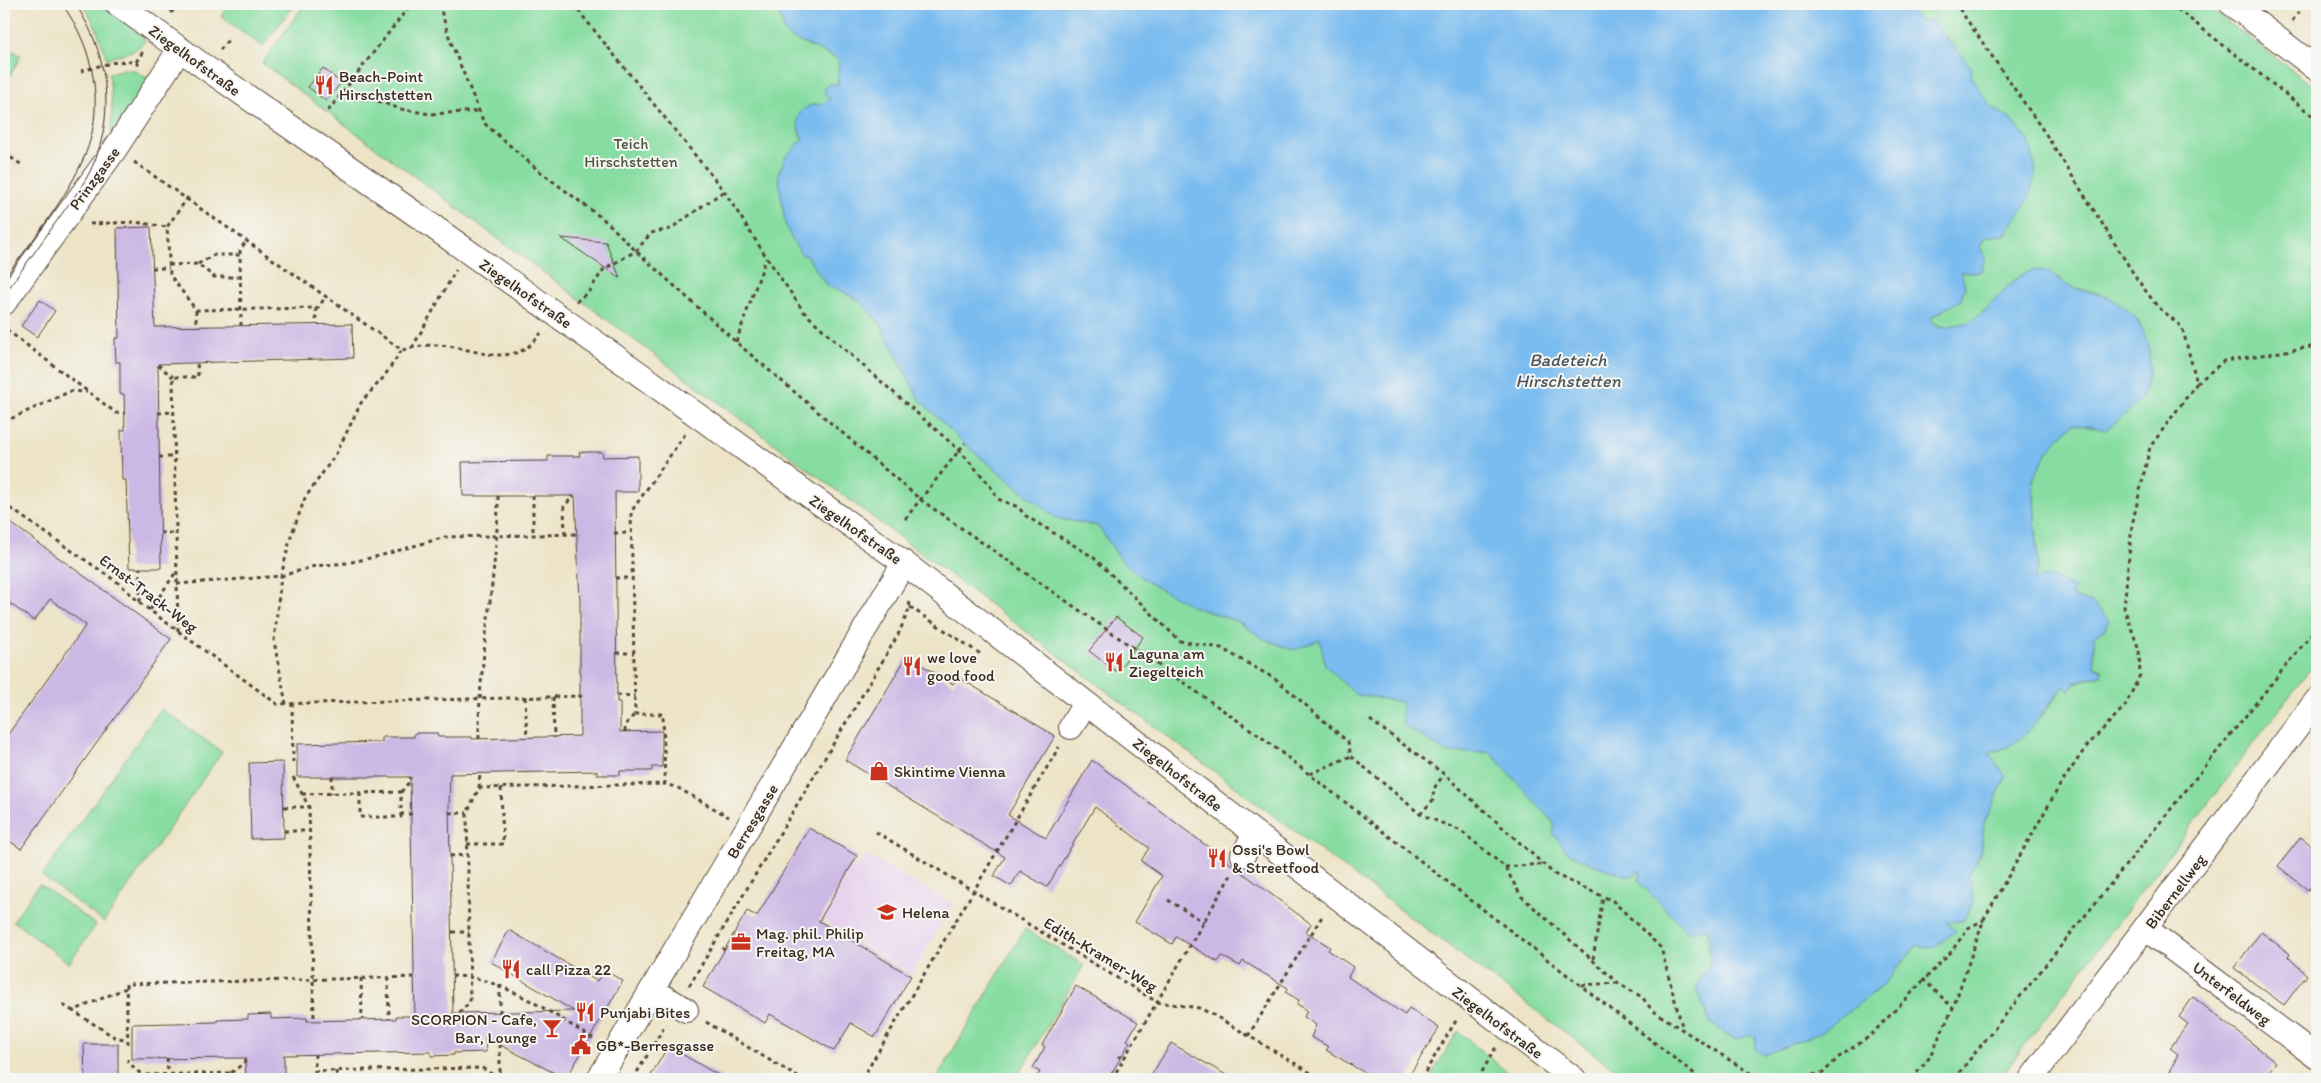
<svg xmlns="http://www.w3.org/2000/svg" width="2321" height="1083" font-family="Itim,sans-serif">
	<rect width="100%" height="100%" fill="#f6f6f2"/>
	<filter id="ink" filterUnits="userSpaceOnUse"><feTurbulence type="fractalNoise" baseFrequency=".02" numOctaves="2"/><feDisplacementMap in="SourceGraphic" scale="10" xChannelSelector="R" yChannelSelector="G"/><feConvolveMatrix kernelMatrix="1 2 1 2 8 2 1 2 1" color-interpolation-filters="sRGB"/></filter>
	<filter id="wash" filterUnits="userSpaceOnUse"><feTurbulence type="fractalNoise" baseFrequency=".0096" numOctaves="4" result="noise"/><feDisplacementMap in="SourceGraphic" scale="20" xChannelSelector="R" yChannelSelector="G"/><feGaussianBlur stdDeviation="1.12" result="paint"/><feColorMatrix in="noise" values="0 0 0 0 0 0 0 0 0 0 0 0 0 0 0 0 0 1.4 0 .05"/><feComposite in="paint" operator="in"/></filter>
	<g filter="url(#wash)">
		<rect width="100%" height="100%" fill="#ede4c7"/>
		<polygon fill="#e8d2ee" points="866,855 953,904 912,974 822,920 852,867 857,869"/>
		<g fill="#87dda1" stroke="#618460">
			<polygon points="83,4 99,4 138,32 145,41 135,50 107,59 96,27"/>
			<polygon points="229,4 294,4 263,47 221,16"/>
			<path d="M305,4H777L784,31L789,37L839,59C838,74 840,96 823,104C819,106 811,106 807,107L798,132L803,140L786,156L806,255L827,286L838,289L860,301L880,323L919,399L962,442L1056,518L1098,526L1122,561L1194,607L1239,622L1264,639L1320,640L1355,694L1401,702L1448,753L1490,752L1554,823L1568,853L1597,866L1631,877L1642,870L1708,929L1710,963L1696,986L1756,1038L1755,1050L1882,986L1917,945L1956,931L1945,921H1963L1974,900L1968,876L1980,855L1984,823L2006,777L1989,753L2008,747L2045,712L2063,687L2101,675L2102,669L2094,666L2093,603L2081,600L2071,595L2075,589L2032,580L2038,568L2033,479L2047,453L2063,433L2074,424L2106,429L2150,355L2140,324L2122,305L2102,294L2067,286L2058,277L2022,275C2009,287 1982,315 1969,322C1957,328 1938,330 1930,318L1961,300V272L1985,237L2005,235L2036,171L2028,141L2013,121L1991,106L1970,77L1913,13L1916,4H2204L2317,89V660L1999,1079H1628L262,63Z"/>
			<polygon points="4,45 21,56 4,86"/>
			<polygon points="124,69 134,70 150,80 114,133 111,133 112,105 109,73"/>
			<polygon points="161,709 222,752 104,922 42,876"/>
			<polygon points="39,884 96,925 69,963 13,921"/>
			<polygon points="1025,929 1084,965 1016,1079 936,1079"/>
			<polygon points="1458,1031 1515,1079 1429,1079"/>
		</g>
		<path fill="#7abcef" stroke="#5a7386" d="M777,4H1916L1913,13L1922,22L1931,19L1972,68L1971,77L1991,106L2013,121L2029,141L2036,171L2029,199L2005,235L1985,237L1980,247L1986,259L1980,272H1961L1965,286L1961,300L1930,318C1934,326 1940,328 1949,326C1955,325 1962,324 1968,322C1990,313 2015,267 2041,270C2054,272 2062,284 2070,287C2087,291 2104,294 2120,304C2152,324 2158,372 2138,402C2130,412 2116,421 2106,430L2074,424L2063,433L2047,453L2033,479L2038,568L2033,580L2051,576L2076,589L2071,595L2081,600L2093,603L2109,620L2104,630L2094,636V666L2102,670L2101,675L2075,682L2070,691L2063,687L2026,734L2008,747L1989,753L2006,777L1984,823L1980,855L1968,876L1974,900L1963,921L1946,922L1956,931L1933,948L1917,945L1882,986L1822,1032L1764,1055L1755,1050L1756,1038L1750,1035L1736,1040L1709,1022L1696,986L1710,963L1708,929L1688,932L1639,882L1641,870L1631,877L1597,866L1568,853L1553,833L1554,823L1490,752L1448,753L1403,725L1401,702L1355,694L1325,665L1320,640L1293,650L1264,639L1239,622L1194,607L1149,583L1122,561L1098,526L1056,518L962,442L919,399L880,323L860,301L838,289L827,286L806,255H802L792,240L785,223L778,174L786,156L803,140C798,130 793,114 807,107C815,102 820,107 830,99L824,94L825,88L830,84H838L839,59L789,37L784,31Z"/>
		<g id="blocks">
			<g fill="#ccb8e4">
				<polygon points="323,68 341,83 326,101 308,87"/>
				<polygon points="151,227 155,327 352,324 353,358 158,364 161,568 129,568 126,480 122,480 121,430 125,430 124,394 120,394 120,362 116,362 115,338 119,338 117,228"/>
				<polygon points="561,238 606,242 620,278"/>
				<polygon points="40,300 55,311 37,337 21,326"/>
				<polygon points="579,452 602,452 603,457 638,456 638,492 615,492 617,702 620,702 620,732 662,731 662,767 652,767 652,771 620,771 620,775 597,775 597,771 450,774 449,806 453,1013 574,1011 491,962 509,930 597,981 604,970 623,981 566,1079 485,1037 486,1052 454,1053 454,1055 431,1056 431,1052 284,1055 284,1079 246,1079 245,1058 132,1059 132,1024 217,1022 217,1020 248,1019 248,1015 271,1014 271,1019 307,1018 307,1021 396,1019 396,1016 415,1016 410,777 297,777 297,744 382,742 382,737 414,737 415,733 437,733 438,737 472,737 472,739 580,736 580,602 575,496 463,496 462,462 548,461 548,456 580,456"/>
				<polygon points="4,518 171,639 21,849 4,837 4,740 86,625 50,599 34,621 4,599"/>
				<polygon points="1116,617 1143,637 1117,672 1089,651"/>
				<polygon points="907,656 953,684 958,677 1055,736 1008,815 1046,838 1092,760 1311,924 1306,932 1330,947 1328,950 1353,967 1348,977 1405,1015 1409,1008 1439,1028 1407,1079 1375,1079 1326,1050 1329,1047 1311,1037 1316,1025 1304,1017 1307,1010 1297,1004 1299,1000 1285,992 1288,988 1243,961 1240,966 1222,956 1218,962 1176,937 1172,944 1135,922 1162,876 1141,861 1149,848 1095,807 1047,887 1020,871 1011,886 994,876 1005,857 845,760"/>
				<polygon points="283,762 284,838 251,839 249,763"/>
				<polygon points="809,828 857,856 819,921 911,976 875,1037 851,1023 834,1051 770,1014 765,1023 703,987 747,911 757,916"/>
				<polygon points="2301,837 2317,850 2317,878 2308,890 2278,866"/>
				<polygon points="2261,932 2290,954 2288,957 2307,975 2284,1005 2234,968"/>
				<polygon points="1076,986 1138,1022 1127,1040 1130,1042 1108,1079 1035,1079 1040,1072 1033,1068 1045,1047 1042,1045"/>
				<polygon points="2193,997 2276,1062 2263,1079 2167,1079 2178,1054 2170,1048 2188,1024 2179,1017"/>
				<polygon points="1171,1043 1233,1079 1149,1079"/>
				<polygon points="84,1044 118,1044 118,1079 85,1079"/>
				<polygon points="668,1046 725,1079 649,1079"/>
			</g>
		</g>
	</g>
	<g filter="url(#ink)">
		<use href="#blocks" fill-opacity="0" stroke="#564637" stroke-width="1"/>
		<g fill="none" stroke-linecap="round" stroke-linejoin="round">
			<defs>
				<g id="minor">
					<polyline points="118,4 206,68 421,218 904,563 1574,1079"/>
					<polyline points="2232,4 2317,69"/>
					<polyline points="4,303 115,149 180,49"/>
					<polyline points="1071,727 1085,703"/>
					<polyline points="1243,855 1255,834"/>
					<polyline points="2146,929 2317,1057"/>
					<polyline points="652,990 686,1010"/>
					<polyline points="599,1079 904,563"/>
					<polyline points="2031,1079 2317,700"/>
				</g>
			</defs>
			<use href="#minor" stroke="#564637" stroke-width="26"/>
			<g stroke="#564637" stroke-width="3" stroke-dasharray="4 4" stroke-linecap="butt">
				<polyline points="439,4 450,40 484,123 538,170 607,222 636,251 736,342 921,500 1260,736 1701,1079"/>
				<polyline points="573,4 724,191 767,258 804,312 834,340 959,450 989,484 998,499 1018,507 1026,516 1093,557 1180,641 1221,648 1277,680 1348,742 1351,756 1420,814 1461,831 1505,867 1521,896 1618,983 1642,997 1652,1010 1661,1016 1753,1075 1778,1079"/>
				<polyline points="2171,4 2317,119"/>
				<polyline points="171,13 178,4"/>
				<polyline points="2292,21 2305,4"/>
				<polyline points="220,50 229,39"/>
				<polyline points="136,62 144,50"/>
				<path d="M81,71C98,67 126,55 141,66"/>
				<polyline points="338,98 375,100 400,109 430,114 479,111"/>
				<polyline points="328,111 408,8 408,4"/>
				<polyline points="4,153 22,165"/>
				<path d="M134,162L402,350C412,348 423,345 433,345C462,344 493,363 521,351C529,348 536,339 541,333"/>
				<polyline points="188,197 167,227 170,275 196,310 318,308 326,296"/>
				<polyline points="90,224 135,222 167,227"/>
				<polyline points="198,264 214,255 240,255"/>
				<polyline points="169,265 198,264 214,277 240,277"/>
				<polyline points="152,268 169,268"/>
				<polyline points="576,302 589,291 604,269 636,251 651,233 670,229 724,191"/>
				<polyline points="316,308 316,325"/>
				<polyline points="196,310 196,327"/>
				<polyline points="241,326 240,250 247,240"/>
				<polyline points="7,330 116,413 124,413"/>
				<polyline points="736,342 766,258"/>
				<polyline points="412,348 456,270"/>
				<polyline points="158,365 173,377"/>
				<polyline points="2197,383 2224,361 2317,346"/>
				<polyline points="158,413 174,412"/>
				<polyline points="4,422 71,391 87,392"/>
				<polyline points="685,434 631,512 635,714 663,714 665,784 678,788 729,817"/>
				<polyline points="159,457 175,457"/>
				<polyline points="533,495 533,535"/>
				<polyline points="4,504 120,584 140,603 277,704 584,696"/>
				<polyline points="905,519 965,443"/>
				<polyline points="160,533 176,533"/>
				<polyline points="614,533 631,533"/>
				<polyline points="565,534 564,507 573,496"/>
				<polyline points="615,578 632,578"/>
				<polyline points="177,584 281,576 315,566 347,563 379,556 445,537 580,534"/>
				<polyline points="140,602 140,568"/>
				<polyline points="910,607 982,655"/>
				<polyline points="150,610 176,572"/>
				<polyline points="178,631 173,377 198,377 197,361"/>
				<polyline points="616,653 634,653"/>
				<polyline points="617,695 635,696"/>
				<polyline points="525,697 527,738"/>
				<polyline points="553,697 554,738"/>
				<polyline points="292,703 293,762"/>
				<polyline points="286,704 274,641 281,576 291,536 305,498 336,454 362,401 383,378 402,350"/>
				<polyline points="1370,720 1444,774 1554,874 1613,901 1661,948 1683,1030"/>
				<polyline points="625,732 625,725 635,714"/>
				<path d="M479,739C478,657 498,577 498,495"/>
				<polyline points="1310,774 1351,756"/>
				<polyline points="332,776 332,794"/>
				<polyline points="293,777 309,807 314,1020"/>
				<polyline points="479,788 480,773"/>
				<polyline points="401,792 410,781 410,777"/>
				<polyline points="360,793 360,817 401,817 401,814"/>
				<polyline points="302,794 401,792 401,814 415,814"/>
				<polyline points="284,807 309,807"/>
				<polyline points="449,813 467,813"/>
				<polyline points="1420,814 1434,799 1433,790 1444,774"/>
				<polyline points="284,831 310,831"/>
				<polyline points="876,832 1157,1002 1199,1008 1212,1014 1321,1079"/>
				<polyline points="467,844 503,844 501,787"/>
				<polyline points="450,856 467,855"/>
				<polyline points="1505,867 1543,864"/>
				<polyline points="1168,900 1204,922"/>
				<polyline points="452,932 469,932"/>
				<polyline points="722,948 725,950"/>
				<polyline points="1593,959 1603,896"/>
				<path d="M452,976C501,975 554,1016 596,1040"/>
				<polyline points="361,978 362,1019"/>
				<polyline points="388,978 389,1019"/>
				<polyline points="1923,979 1953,1008"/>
				<polyline points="1582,985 1618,983"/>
				<polyline points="689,986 898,635 910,607 909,600"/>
				<polyline points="126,988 73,1011 116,1038 127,1039"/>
				<polyline points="63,1005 73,1011"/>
				<polyline points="459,1013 470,1002 467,813 479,788 665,784"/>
				<polyline points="500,1013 500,985"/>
				<polyline points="706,1022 801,1079"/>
				<polyline points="1248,1036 1323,915"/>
				<polyline points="128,1044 126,984 418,977"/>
				<polyline points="500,1044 500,1079"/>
				<polyline points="315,1054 315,1071 482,1068 500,1079"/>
				<polyline points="1118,1056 1123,1059"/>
				<polyline points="167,1058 168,1074"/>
				<polyline points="128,1059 128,1062 142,1075"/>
				<polyline points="336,1071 337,1079"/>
				<polyline points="231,1073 245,1062 244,1058"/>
				<polyline points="142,1079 142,1075 231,1073 231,1079"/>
				<polyline points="310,1079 315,1071"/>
				<polyline points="633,1079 666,1024"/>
				<polyline points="862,1079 1059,747"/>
				<polyline points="1112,1079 1231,875"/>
				<polyline points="1421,1079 1457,1019"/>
				<polyline points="1478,1079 1496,1047"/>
				<polyline points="1789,1079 1823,1073 1839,1057 1870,1036 1951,952 1968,928 1984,920"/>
				<polyline points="1912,1079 1929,1058 1953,1008 1984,919 2060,785 2087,746 2125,706 2140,675 2139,650 2124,608 2132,525 2150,447 2197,383 2182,327 2157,306 2137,279 2047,136 1956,4"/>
				<polyline points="1954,1079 2317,627"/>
			</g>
			<use href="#minor" stroke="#fff" stroke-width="24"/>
			<g stroke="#3b2a1e" stroke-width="1">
				<path d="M4,279C31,242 68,197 85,155C106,105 93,46 62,4"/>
				<path d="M4,295C23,268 42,242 61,215C70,202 80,190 87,177C117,123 110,53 75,4"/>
			</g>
		</g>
	</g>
	<defs>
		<symbol id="restaurant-bare" viewBox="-9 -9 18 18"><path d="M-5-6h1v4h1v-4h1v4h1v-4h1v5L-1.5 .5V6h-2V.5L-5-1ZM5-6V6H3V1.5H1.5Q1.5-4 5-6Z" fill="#c8321e" stroke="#f6f6f2" stroke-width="2.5" paint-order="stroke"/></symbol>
		<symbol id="shop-bare" viewBox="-9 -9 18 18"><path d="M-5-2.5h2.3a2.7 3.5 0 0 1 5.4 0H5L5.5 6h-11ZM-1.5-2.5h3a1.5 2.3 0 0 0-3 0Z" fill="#c8321e" stroke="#f6f6f2" stroke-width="2.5" paint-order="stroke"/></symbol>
		<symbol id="school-bare" viewBox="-9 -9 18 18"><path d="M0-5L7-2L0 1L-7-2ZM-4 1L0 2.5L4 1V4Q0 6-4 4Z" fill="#c8321e" stroke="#f6f6f2" stroke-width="2.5" paint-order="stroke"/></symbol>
		<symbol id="office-bare" viewBox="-9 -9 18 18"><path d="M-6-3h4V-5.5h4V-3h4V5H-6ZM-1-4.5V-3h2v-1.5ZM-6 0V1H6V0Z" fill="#c8321e" stroke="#f6f6f2" stroke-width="2.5" paint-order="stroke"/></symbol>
		<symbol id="bar-bare" viewBox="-9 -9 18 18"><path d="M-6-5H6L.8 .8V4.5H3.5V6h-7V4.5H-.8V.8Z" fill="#c8321e" stroke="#f6f6f2" stroke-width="2.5" paint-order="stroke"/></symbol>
		<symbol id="civic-bare" viewBox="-9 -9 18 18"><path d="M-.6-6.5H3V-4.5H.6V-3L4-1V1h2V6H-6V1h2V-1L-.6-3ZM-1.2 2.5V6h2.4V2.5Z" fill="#c8321e" stroke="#f6f6f2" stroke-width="2.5" paint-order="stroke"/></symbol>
	</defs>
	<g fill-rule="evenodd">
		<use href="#restaurant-bare" x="310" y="71" width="28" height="28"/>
		<use href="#restaurant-bare" x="1100" y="648" width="28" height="28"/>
		<use href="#restaurant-bare" x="898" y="652" width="28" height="28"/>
		<use href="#shop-bare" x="865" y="757" width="28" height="28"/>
		<use href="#restaurant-bare" x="1203" y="844" width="28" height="28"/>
		<use href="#school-bare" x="873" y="898" width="28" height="28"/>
		<use href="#office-bare" x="727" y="928" width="28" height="28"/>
		<use href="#restaurant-bare" x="497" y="955" width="28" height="28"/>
		<use href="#restaurant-bare" x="571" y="998" width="28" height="28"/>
		<use href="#bar-bare" x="538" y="1014" width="28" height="28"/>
		<use href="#civic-bare" x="567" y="1031" width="28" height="28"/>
	</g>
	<g text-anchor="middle" stroke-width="4" stroke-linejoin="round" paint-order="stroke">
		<g font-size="16" fill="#3b2a1e" stroke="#f6f6f2">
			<text transform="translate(195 60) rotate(36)" y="6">Ziegelhofstraße</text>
			<text transform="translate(94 178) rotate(-54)" y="6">Prinzgasse</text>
			<text transform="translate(526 293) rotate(35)" y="6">Ziegelhofstraße</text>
			<text transform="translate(856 529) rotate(35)" y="6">Ziegelhofstraße</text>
			<text transform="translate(149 593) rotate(37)" y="6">Ernst-Track-Weg</text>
			<text transform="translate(1178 774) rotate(38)" y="6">Ziegelhofstraße</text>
			<text transform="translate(752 821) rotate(-59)" y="6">Berresgasse</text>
			<text transform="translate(2175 891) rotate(-53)" y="6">Bibernellweg</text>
			<text transform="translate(1101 954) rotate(31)" y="6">Edith-Kramer-Weg</text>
			<text transform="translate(2232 993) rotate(37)" y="6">Unterfeldweg</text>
			<text transform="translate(1498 1022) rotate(37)" y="6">Ziegelhofstraße</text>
		</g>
		<g font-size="16" fill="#3b2a1e" stroke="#f6f6f2" text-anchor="start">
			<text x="339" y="82">Beach-Point<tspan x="339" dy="18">Hirschstetten</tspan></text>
			<text x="1129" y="659">Laguna am<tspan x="1129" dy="18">Ziegelteich</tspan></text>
			<text x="927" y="663">we love<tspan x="927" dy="18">good food</tspan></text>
			<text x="894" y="777">Skintime Vienna</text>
			<text x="1232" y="855">Ossi's Bowl<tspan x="1232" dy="18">&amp; Streetfood</tspan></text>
			<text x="902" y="918">Helena</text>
			<text x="756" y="939">Mag. phil. Philip<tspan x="756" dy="18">Freitag, MA</tspan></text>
			<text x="526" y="975">call Pizza 22</text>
			<text x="600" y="1018">Punjabi Bites</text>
			<text x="537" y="1025" text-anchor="end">SCORPION - Cafe,<tspan x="537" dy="18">Bar, Lounge</tspan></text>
			<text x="596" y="1051">GB*-Berresgasse</text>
		</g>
		<g font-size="16" fill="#4e573f" stroke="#f6f6f2">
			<text x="631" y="149">Teich<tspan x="631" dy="18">Hirschstetten</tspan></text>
		</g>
		<g font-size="18" font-style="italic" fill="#4e565d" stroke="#f6f6f2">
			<text x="1568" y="366">Badeteich<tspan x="1568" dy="21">Hirschstetten</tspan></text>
		</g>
	</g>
	<rect width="2321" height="1083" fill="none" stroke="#f6f6f2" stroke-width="20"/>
</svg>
